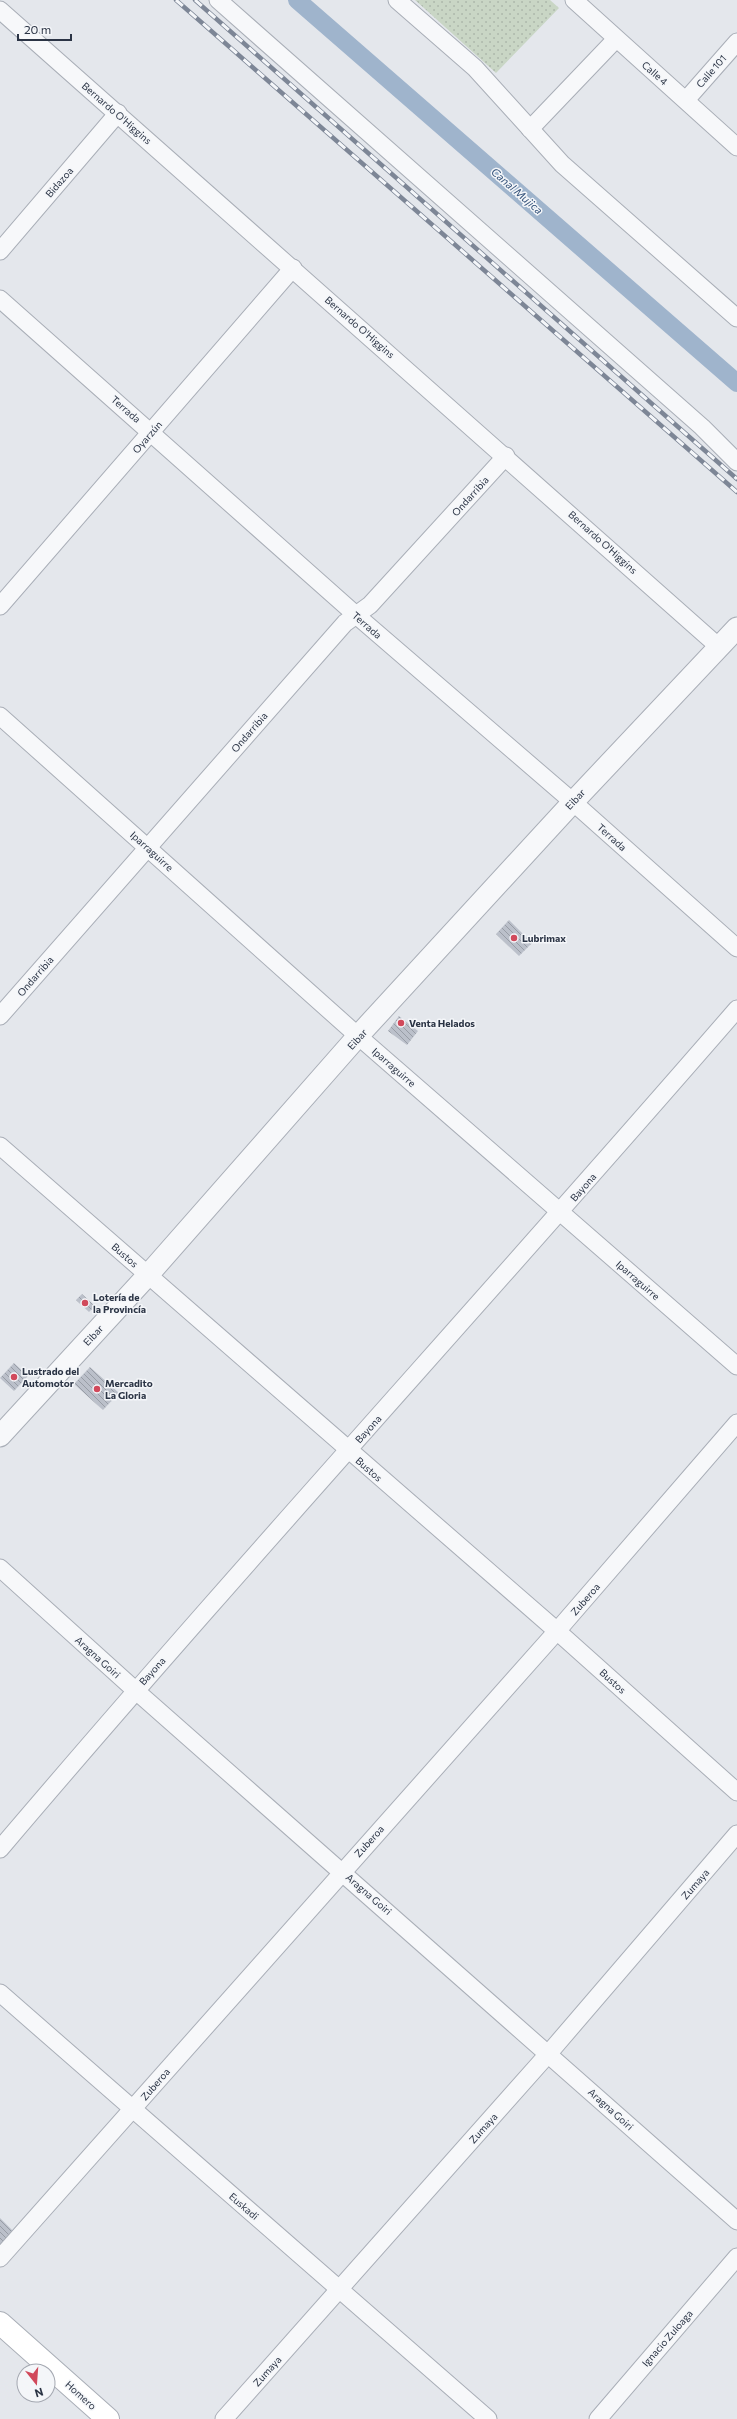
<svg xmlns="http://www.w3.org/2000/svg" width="737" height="2419" font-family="Commissioner,sans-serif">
	<defs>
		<pattern id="park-dots" width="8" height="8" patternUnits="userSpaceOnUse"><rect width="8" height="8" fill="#c9d6c5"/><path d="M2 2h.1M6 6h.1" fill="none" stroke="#adb8ab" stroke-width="1.8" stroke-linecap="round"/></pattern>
		<pattern id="building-back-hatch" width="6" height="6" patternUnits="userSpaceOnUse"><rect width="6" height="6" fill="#bbc0ca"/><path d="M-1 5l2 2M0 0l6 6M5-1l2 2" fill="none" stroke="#989da6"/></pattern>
	</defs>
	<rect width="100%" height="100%" fill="#e4e7ec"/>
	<polygon fill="url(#park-dots)" points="415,0 550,0 559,8 496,73"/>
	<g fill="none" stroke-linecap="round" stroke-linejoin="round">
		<polyline stroke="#9fb4cc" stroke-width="18" points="297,0 737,383"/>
	</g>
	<g fill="url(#building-back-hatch)">
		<polygon points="509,920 532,943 519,956 496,934"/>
		<polygon points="399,1016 418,1031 407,1045 388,1031"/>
		<polygon points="82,1294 95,1306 89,1312 76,1300"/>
		<polygon points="14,1363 28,1376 14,1391 0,1378"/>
		<polygon points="90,1367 119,1393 103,1410 74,1384"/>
		<polygon points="0,2218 14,2232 0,2247"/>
	</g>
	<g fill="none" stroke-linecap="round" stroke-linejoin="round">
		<defs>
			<g id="minor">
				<polyline points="218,0 702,427 737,462"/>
				<polyline points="397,0 475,68 562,164 737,318"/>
				<polyline points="574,0 737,147"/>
				<polyline points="0,10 719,647"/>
				<polyline points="686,100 737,42"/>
				<polyline points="530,129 616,39"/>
				<polyline points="0,251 118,113"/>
				<polyline points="0,299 356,615 573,802 737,948"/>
				<polyline points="0,606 293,268"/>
				<polyline points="0,716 358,1036 737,1366"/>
				<polyline points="0,1016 345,623 370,605 506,456"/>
				<polyline points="0,1146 557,1631 737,1792"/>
				<polyline points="0,1568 135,1690 737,2221"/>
				<path d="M0,1849C241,1565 493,1291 737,1009"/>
				<polyline points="0,1993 488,2419"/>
				<polyline points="0,2258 557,1631 737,1423"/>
				<polyline points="224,2419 549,2053 737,1834"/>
				<polyline points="598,2419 737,2257"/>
			</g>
			<polyline id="tertiary" points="0,1436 148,1275 358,1036 573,802 737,628"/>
			<polyline id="secondary" points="0,2323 108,2419"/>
		</defs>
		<use href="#minor" stroke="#a9aeb7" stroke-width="19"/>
		<use href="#tertiary" stroke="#a9aeb7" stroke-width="23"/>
		<use href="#secondary" stroke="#a9aeb7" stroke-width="24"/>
		<use href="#minor" stroke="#f7f8fa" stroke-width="17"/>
		<use href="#tertiary" stroke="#f7f8fa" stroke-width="21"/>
		<use href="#secondary" stroke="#fff" stroke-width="22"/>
		<defs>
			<g id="rail">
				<polyline points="176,0 737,492"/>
				<polyline points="195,0 737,479"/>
			</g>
		</defs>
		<use href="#rail" stroke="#7d8696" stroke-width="4.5"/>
		<use href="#rail" stroke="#f4f6f9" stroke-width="3" stroke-dasharray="9" stroke-linecap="butt"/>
	</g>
	<g fill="#d1495b" stroke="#f4f6f9" stroke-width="1.5">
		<circle cx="514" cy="938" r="4"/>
		<circle cx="401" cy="1023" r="4"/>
		<circle cx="85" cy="1303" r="4"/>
		<circle cx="14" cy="1377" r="4"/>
		<circle cx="97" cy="1389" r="4"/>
	</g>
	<g text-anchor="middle" stroke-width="3" stroke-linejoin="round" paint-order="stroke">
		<g font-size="10" fill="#2b3445" stroke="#f4f6f9">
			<text transform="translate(711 71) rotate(-49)" y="4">Calle 101</text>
			<text transform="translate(655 73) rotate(41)" y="4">Calle 4</text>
			<text transform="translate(117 113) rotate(41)" y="4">Bernardo O'Higgins</text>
			<text transform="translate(59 182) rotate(-49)" y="4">Bidazoa</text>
			<text transform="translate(360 327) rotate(41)" y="4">Bernardo O'Higgins</text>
			<text transform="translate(126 409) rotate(41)" y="4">Terrada</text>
			<text transform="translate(147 437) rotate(-49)" y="4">Oyarzún</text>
			<text transform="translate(470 496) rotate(-48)" y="4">Ondarribia</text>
			<text transform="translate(603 542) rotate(42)" y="4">Bernardo O'Higgins</text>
			<text transform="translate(367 625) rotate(41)" y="4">Terrada</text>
			<text transform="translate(249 732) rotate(-49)" y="4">Ondarribia</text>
			<text transform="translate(575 799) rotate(-47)" y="4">Eibar</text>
			<text transform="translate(612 837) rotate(42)" y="4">Terrada</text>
			<text transform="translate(152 851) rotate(42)" y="4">Iparraguirre</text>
			<text transform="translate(35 976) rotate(-49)" y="4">Ondarribia</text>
			<text transform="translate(357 1039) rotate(-48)" y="4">Eibar</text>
			<text transform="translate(394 1067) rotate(41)" y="4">Iparraguirre</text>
			<text transform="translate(583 1187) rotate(-49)" y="4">Bayona</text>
			<text transform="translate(125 1255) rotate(41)" y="4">Bustos</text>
			<text transform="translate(638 1280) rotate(41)" y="4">Iparraguirre</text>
			<text transform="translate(93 1335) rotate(-47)" y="4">Eibar</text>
			<text transform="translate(368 1429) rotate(-48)" y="4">Bayona</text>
			<text transform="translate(369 1469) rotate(41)" y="4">Bustos</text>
			<text transform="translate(585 1599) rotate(-49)" y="4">Zuberoa</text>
			<text transform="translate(98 1657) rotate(42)" y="4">Aragna Goiri</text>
			<text transform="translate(152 1671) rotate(-48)" y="4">Bayona</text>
			<text transform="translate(613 1681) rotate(42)" y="4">Bustos</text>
			<text transform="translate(369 1841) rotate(-48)" y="4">Zuberoa</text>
			<text transform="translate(695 1884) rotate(-49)" y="4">Zumaya</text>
			<text transform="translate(369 1894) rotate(41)" y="4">Aragna Goiri</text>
			<text transform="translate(155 2084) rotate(-49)" y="4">Zuberoa</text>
			<text transform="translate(611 2109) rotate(42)" y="4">Aragna Goiri</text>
			<text transform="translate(483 2128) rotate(-48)" y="4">Zumaya</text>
			<text transform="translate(244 2206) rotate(41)" y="4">Euskadi</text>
			<text transform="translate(667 2338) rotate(-49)" y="4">Ignacio Zuloaga</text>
			<text transform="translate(267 2371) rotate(-48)" y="4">Zumaya</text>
			<text transform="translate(81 2395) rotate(42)" y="4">Homero</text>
		</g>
		<g font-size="10" font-weight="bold" fill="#2b3445" stroke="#f4f6f9" text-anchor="start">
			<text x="522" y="942">Lubrimax</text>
			<text x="409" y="1027">Venta Helados</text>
			<text x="93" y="1301">Lotería de<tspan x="93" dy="12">la Provincía</tspan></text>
			<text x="22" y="1375">Lustrado del<tspan x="22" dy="12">Automotor</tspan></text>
			<text x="105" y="1387">Mercadito<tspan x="105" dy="12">La Gloria</tspan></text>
		</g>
		<g font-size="11" font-style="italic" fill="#34527a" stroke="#f4f6f9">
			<text transform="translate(517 191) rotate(41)" y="4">Canal Mujica</text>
		</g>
	</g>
	<g transform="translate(36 2383) rotate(163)"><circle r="19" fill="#f4f6f9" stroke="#a4a8b1"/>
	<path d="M0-3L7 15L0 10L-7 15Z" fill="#d1495b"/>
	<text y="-6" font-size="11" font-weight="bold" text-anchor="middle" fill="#2b3445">N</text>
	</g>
	<path d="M18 34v6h53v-6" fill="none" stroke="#2b3445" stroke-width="2"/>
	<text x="24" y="34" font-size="12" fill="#2b3445" stroke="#f4f6f9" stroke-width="3" paint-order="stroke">20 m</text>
</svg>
